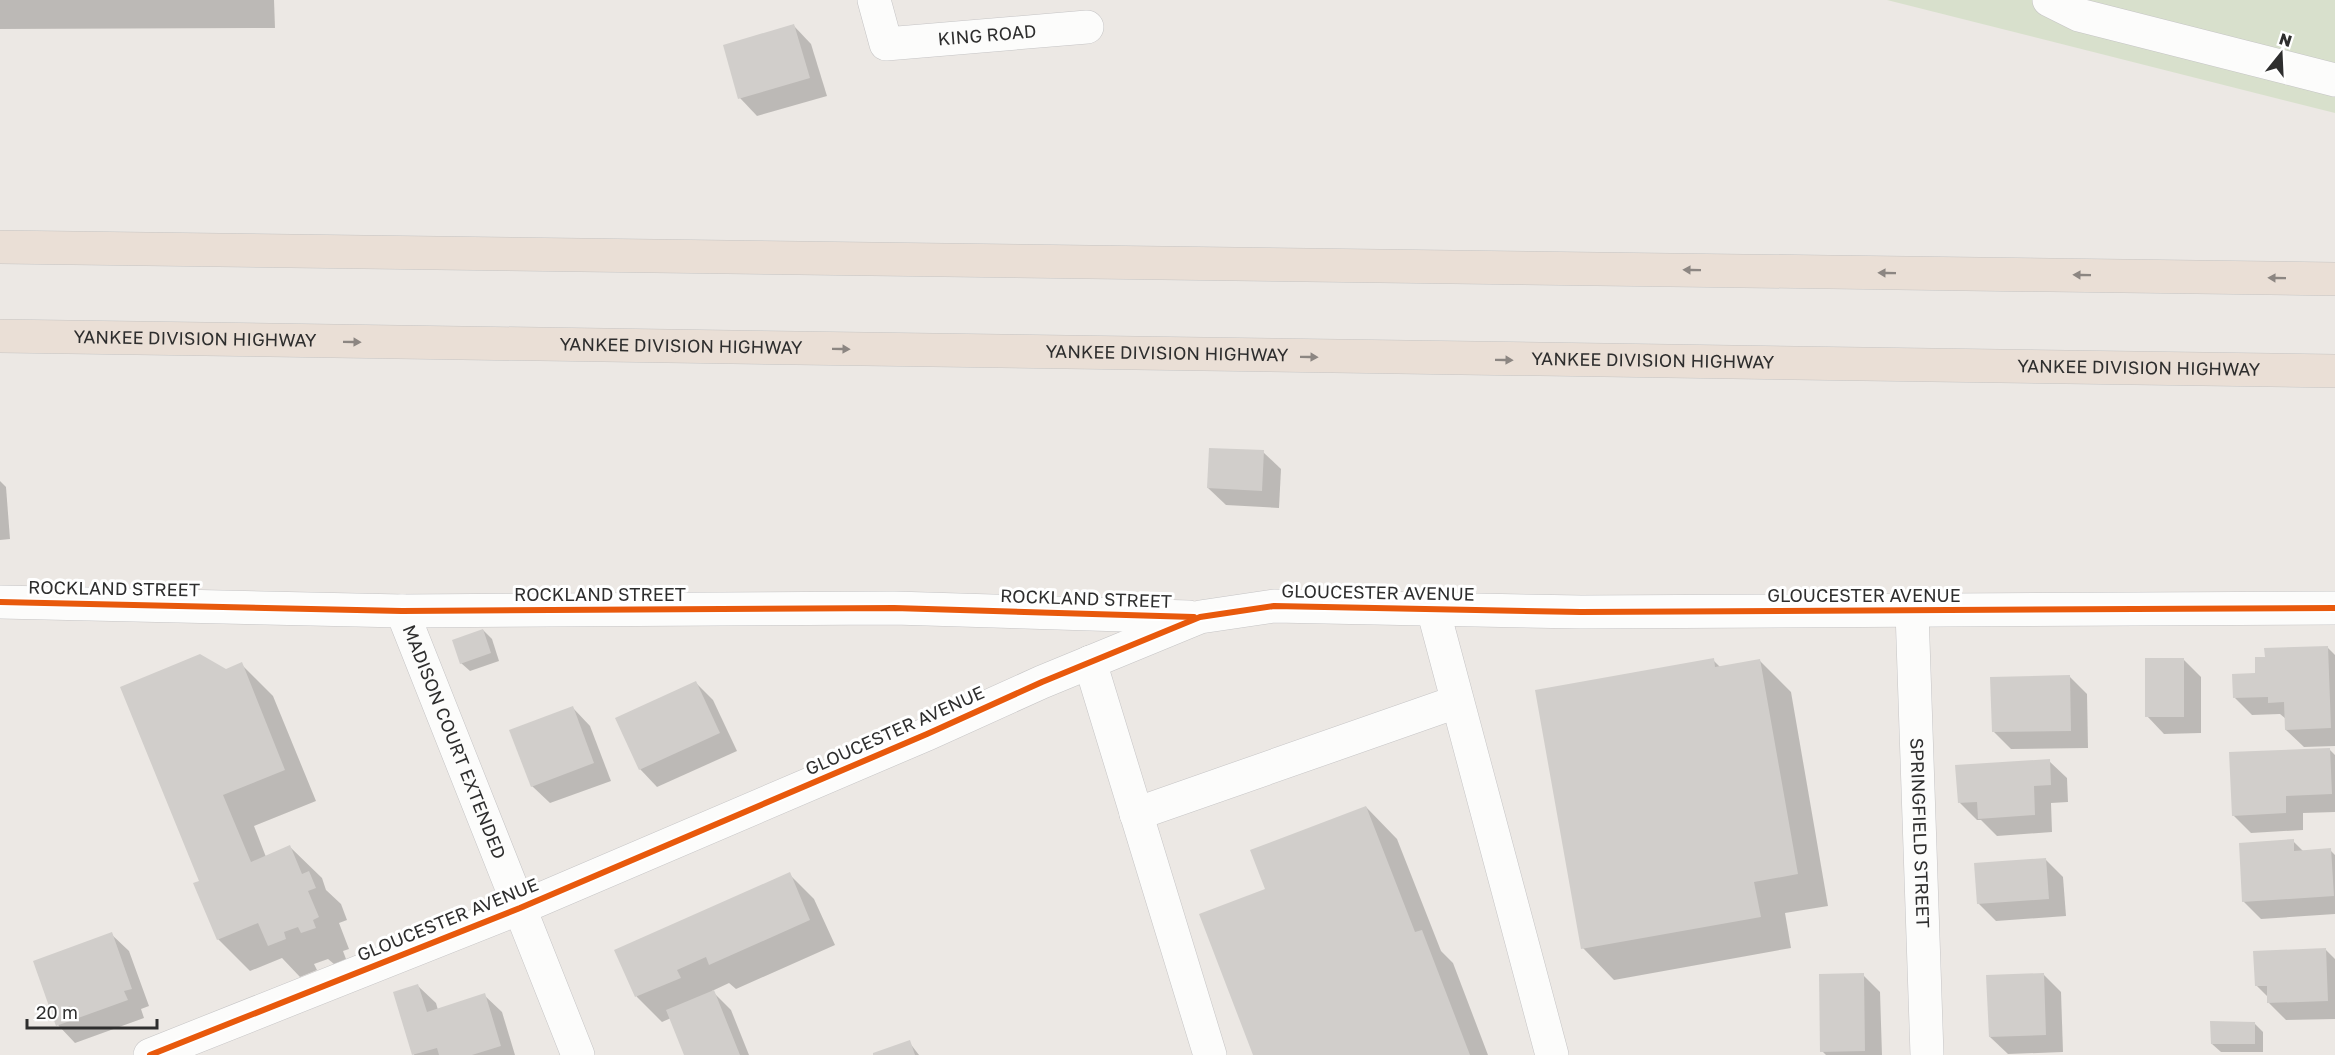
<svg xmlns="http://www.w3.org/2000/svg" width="2335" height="1055" font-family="'Golos Text',sans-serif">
	<rect width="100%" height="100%" fill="#ece8e4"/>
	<polygon fill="#d8e0cc" points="1887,0 2335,0 2335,113"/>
	<g fill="#0003">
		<polygon points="0,0 274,0 275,28 0,29"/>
		<polygon points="794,26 811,44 827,96 757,116 740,98"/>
		<polygon points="1263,452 1281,469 1279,508 1226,505 1208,488"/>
		<polygon points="0,481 6,487 10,539 0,540"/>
		<polygon points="483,630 492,639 499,661 470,671 461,663"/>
		<polygon points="2327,647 2335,655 2335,746 2304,747 2286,730 2286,719 2280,714 2252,715 2235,698 2257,674"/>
		<polygon points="1713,660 1721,668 1759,660 1791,692 1828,906 1785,913 1791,948 1614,980 1583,948"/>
		<polygon points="2184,660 2201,677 2201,733 2164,734 2147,716"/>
		<polygon points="241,664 273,696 316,801 254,826 266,857 290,847 322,878 326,890 341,904 347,920 339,923 349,949 343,951 346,959 334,964 328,959 314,964 317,970 300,977 282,958 250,971 218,939 201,882 226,670"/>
		<polygon points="2069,676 2087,694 2088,748 2011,749 1993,731"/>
		<polygon points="696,683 713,700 737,751 657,787 640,769"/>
		<polygon points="573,708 590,726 611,781 550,803 532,786"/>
		<polygon points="2329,749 2335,755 2335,812 2303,813 2303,830 2251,833 2233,815"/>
		<polygon points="2049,761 2067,778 2068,802 2051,803 2052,832 1997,836 1981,820 1977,820 1959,802"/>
		<polygon points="1366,807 1397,839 1441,951 1453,963 1488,1055 1255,1055 1267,890"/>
		<polygon points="2293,841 2304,852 2330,850 2335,855 2335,914 2261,919 2243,901"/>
		<polygon points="2046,860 2063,877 2066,916 1996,921 1978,903"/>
		<polygon points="789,874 814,899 835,945 736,989 729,983 712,991 731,1010 749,1055 686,1055 671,1018 662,1022 637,997 616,950"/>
		<polygon points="111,934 129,951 149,1006 141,1009 144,1018 75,1043 58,1025"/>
		<polygon points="2326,950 2335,959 2335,1019 2286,1020 2269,1003 2268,997 2256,985"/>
		<polygon points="2043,974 2061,992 2063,1052 2008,1054 1990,1037"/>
		<polygon points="1863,975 1880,992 1882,1055 1826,1055 1822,1051"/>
		<polygon points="418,986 436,1003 438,1010 484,995 502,1012 515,1055 414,1055 395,993"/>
		<polygon points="2254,1023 2263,1032 2263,1052 2221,1052 2212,1044"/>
		<polygon points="909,1042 919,1055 875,1055"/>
	</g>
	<g fill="#d1cecb">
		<polygon points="794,24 810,78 738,99 723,45"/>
		<polygon points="1209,448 1264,450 1262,491 1207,488"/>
		<polygon points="483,629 491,653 460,664 452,640"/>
		<polygon points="2328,646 2331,728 2285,730 2284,702 2268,703 2268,697 2233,698 2232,674 2255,673 2255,657 2265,657 2264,648"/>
		<polygon points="200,654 226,669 242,662 285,770 223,795 251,862 290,845 302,874 309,871 316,888 308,891 319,917 313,920 316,928 301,933 298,927 284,932 286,939 268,946 258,923 217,940 193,883 199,881 120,687"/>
		<polygon points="1714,658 1715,667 1760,659 1798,874 1754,882 1761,917 1581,949 1535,690"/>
		<rect x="2145" y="658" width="39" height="59"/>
		<polygon points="2070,675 2071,731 1992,732 1990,677"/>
		<polygon points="696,681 720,733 639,770 615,718"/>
		<polygon points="573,706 594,763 531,787 509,730"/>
		<polygon points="2330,748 2332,794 2286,796 2286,813 2232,816 2229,752"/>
		<polygon points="2050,759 2051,785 2034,786 2035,815 1978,819 1977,802 1958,803 1955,765"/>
		<polygon points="1366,806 1415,932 1422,930 1470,1055 1253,1055 1199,914 1265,889 1250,850"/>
		<polygon points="2294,839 2294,851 2331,848 2334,896 2242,902 2239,843"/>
		<polygon points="2046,858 2049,899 1977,904 1974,863"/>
		<polygon points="790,872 810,920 709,965 706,957 677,970 681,978 635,997 614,950"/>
		<polygon points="112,932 132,989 124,991 128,1000 56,1026 33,961"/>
		<polygon points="2326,948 2328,1001 2267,1003 2267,986 2255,986 2253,951"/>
		<polygon points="1864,973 1865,1051 1820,1052 1819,974"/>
		<polygon points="2044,973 2046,1035 1989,1037 1986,975"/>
		<polygon points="418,984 427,1012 485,993 501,1046 472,1055 439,1055 437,1048 412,1055 393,992"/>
		<polygon points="714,990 740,1055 684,1055 666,1010"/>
		<polygon points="2210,1021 2255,1022 2255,1044 2211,1044"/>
		<polygon points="910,1040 915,1055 873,1055 873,1053"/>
	</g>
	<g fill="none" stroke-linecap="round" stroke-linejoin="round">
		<defs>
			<g id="minor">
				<path id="s1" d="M874,0L886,44L1087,27"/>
				<polyline points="2049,0 2079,15 2335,80"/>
				<polyline points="0,602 402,611 894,608 1189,617"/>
				<polyline points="1433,609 1552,1055"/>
				<path id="s2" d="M402,611L578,1055"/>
				<path id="s3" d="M1912,611L1927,1055"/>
				<polyline points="1090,662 1210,1055"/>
				<polyline points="1136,814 1456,702"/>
				<polyline points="150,1055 520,908 927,734 1042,682 1200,617 1274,606 1581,612 2335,608"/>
			</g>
			<g id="highway">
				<polyline points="0,247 2335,279"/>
				<path id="s4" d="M0,336L2335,371"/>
			</g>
		</defs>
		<use href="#minor" stroke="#c5c4c5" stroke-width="34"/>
		<use href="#highway" stroke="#c6c5c4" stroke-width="34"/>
		<use href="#minor" stroke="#fcfcfb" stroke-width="33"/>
		<use href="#highway" stroke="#eadfd6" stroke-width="33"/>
		<defs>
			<g id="cycleway">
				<polyline points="0,602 402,611 894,608 1194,617"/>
				<polyline points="150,1055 520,908 927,734 1042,682 1200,617 1274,606 1581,612 2335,608"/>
			</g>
		</defs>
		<use href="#cycleway" stroke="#fff" stroke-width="10"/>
		<use href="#cycleway" stroke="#e8590c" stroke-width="6"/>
	</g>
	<defs><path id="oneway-solid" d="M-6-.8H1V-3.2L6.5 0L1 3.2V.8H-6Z" transform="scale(1.5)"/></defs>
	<g fill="#8c8682">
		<use href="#oneway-solid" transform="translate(1692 270) rotate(-179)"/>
		<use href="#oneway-solid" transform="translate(1887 273) rotate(-179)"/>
		<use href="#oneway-solid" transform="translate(2082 275) rotate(-179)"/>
		<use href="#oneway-solid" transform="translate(2277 278) rotate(-179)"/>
		<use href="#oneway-solid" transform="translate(352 342) rotate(1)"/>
		<use href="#oneway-solid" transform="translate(841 349) rotate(1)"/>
		<use href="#oneway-solid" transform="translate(1309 357) rotate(1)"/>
		<use href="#oneway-solid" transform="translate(1504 360) rotate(1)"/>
	</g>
	<g text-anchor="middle" stroke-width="6" stroke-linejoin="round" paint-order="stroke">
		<g font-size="18" fill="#2e2e2e" stroke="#fff">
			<text dy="6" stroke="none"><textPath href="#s1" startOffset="147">KING ROAD</textPath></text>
			<text dy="6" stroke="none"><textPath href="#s4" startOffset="195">YANKEE DIVISION HIGHWAY</textPath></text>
			<text dy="6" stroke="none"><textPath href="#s4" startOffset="681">YANKEE DIVISION HIGHWAY</textPath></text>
			<text dy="6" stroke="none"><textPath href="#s4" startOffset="1167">YANKEE DIVISION HIGHWAY</textPath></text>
			<text dy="6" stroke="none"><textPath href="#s4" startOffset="1653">YANKEE DIVISION HIGHWAY</textPath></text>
			<text dy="6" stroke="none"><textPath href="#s4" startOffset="2139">YANKEE DIVISION HIGHWAY</textPath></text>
			<text transform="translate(114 589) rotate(1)" y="6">ROCKLAND STREET</text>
			<text transform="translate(1378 593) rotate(1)" y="6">GLOUCESTER AVENUE</text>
			<text x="600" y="601">ROCKLAND STREET</text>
			<text x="1864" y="602">GLOUCESTER AVENUE</text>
			<text transform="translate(1086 599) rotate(2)" y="6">ROCKLAND STREET</text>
			<text transform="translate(895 731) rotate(-24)" y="6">GLOUCESTER AVENUE</text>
			<text dy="6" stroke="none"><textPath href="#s2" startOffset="141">MADISON COURT EXTENDED</textPath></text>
			<text dy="6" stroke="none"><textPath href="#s3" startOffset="222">SPRINGFIELD STREET</textPath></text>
			<text transform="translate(448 920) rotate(-22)" y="6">GLOUCESTER AVENUE</text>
		</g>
	</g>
	<g transform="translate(2281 54) rotate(18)" stroke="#ffffff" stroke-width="4.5" paint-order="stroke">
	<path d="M0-4.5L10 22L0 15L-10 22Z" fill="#2e2e2e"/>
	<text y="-9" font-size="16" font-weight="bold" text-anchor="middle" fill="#2e2e2e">N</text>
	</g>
	<path d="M27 1019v9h130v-9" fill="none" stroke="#2e2e2e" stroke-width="3"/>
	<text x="36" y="1019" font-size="18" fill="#2e2e2e" stroke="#ffffff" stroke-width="4.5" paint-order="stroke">20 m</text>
</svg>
